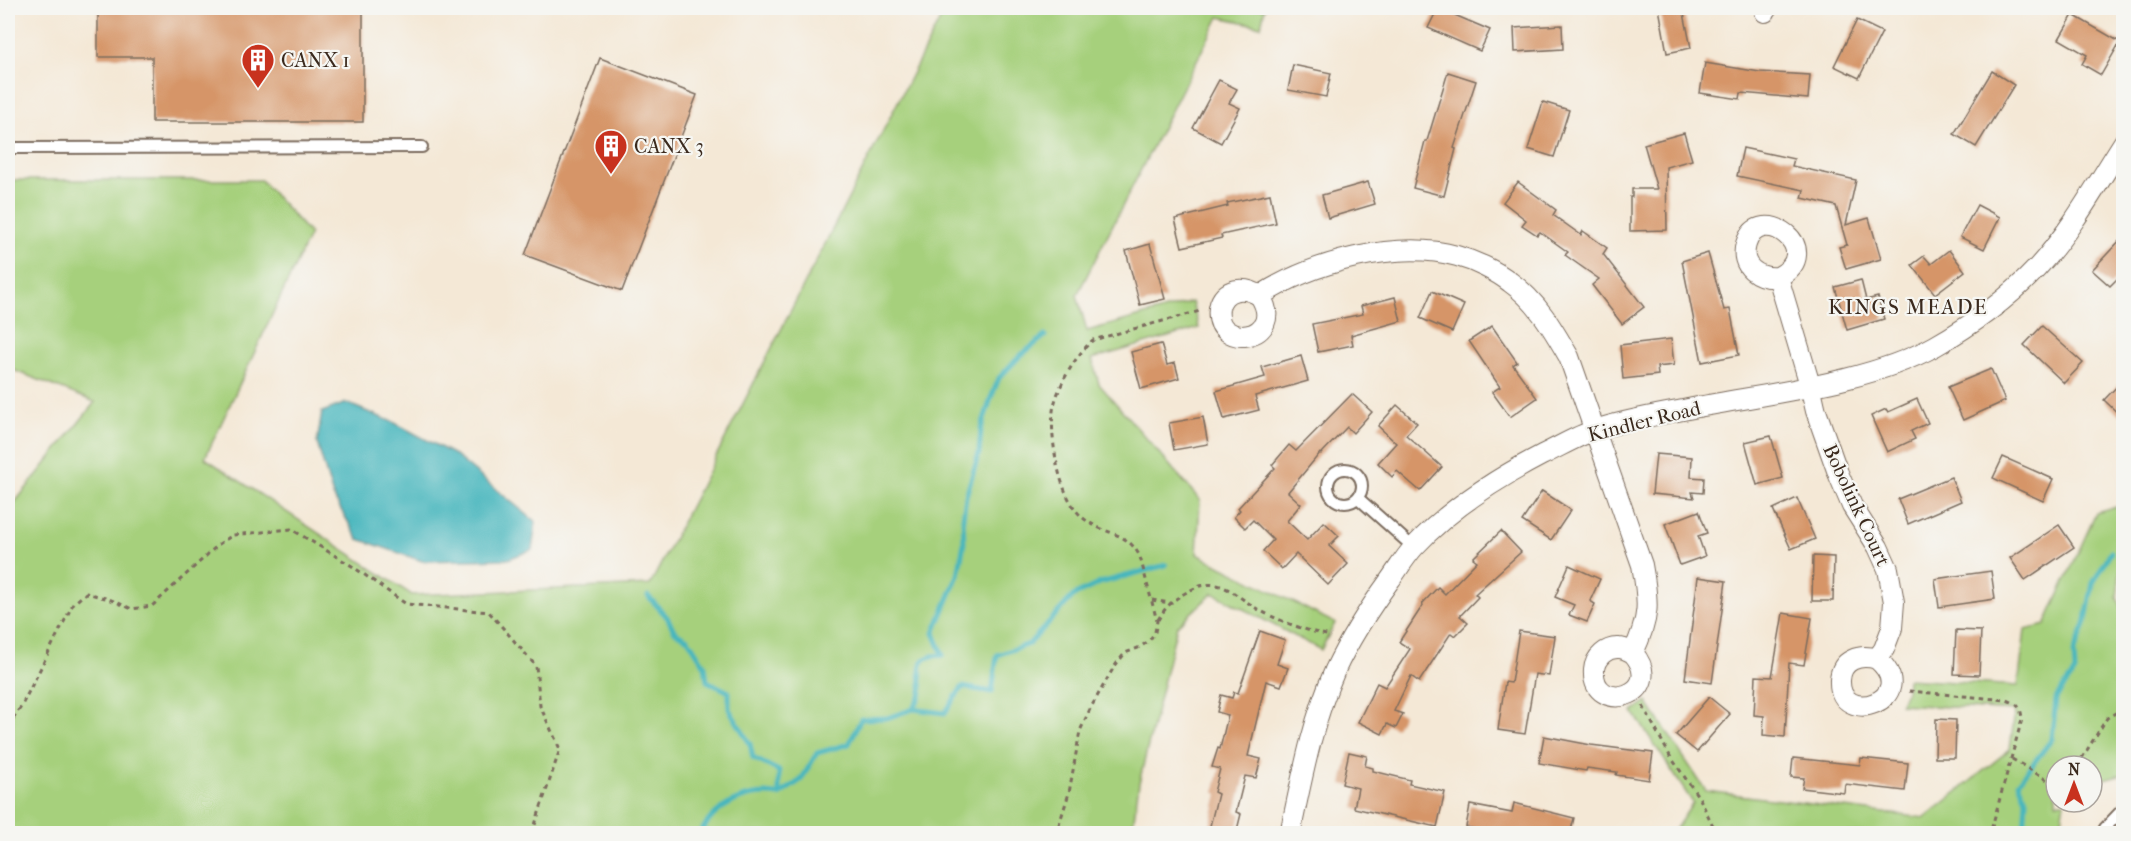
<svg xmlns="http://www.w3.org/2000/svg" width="2131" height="841" font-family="'IM FELL French Canon',serif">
	<rect width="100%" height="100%" fill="#f6f6f2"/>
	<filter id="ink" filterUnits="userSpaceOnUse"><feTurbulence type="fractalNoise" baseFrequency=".0167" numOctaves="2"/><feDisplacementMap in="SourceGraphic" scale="12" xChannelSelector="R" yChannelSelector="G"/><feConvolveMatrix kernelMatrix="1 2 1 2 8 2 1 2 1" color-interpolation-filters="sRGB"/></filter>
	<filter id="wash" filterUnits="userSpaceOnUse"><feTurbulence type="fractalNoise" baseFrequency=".008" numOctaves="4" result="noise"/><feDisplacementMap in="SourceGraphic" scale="24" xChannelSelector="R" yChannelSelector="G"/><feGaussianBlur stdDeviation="1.35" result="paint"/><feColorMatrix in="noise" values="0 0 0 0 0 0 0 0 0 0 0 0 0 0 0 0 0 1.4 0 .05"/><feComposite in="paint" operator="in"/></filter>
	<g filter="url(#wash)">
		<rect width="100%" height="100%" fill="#f4e8d6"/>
		<g fill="#a6d07b" stroke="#707d4c" stroke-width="1.5">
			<polygon points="946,8 1265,8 1261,26 1219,17 1077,295 1087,331 1192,302 1199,328 1092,359 1099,384 1200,500 1197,554 1335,623 1321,650 1213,593 1177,626 1139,783 1132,833 8,833 8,511 95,402 8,368 8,180 261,180 310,234 205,458 412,595 650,585"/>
			<polygon points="2123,505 2123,548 2117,598 2124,611 2123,774 2092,782 2092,766 2056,766 2056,802 2065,802 2060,833 1673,833 1693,803 1633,712 1647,702 1706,791 1925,818 2010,749 2015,711 1900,704 1906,692 1907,679 2018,686 2025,630 2045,625 2096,513"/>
		</g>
		<polygon fill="#46b6bd" stroke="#40706e" stroke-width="1.5" points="346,403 395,423 453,454 536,522 532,550 508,559 422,561 358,539 333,496 317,443 322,412"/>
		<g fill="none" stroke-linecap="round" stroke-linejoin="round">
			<g stroke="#46b6bd" stroke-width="5">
				<polyline points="648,596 667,617 675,632 688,639 705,666 707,681 729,692 729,709 750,744 753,758 779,771 779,795"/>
				<path d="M913,709C917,703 920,699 921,692C923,681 914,663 929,657C933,655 939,656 943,655L934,633L958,575L964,543L963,518L966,496L979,453L981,429L991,398L999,378L1020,356L1045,336"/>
				<path d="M700,834C715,805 747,790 779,795L801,780L817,753L849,744L861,719L887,718L913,709L945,713L962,687L992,692L997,655L1029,644L1073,596L1100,583L1166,565"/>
				<polyline points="2024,834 2026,799 2019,782 2052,739 2056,698 2075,672 2074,653 2085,625 2093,583 2111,552"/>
			</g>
		</g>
		<g id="blocks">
			<g fill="#d69568">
				<polygon points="98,8 363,8 363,122 152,122 152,57 98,57"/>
				<polygon points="1438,8 1490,30 1480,51 1428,28"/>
				<polygon points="1659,8 1683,8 1691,48 1667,53"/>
				<polygon points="2073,15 2120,42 2101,75 2082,64 2087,55 2059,39"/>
				<polygon points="1857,20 1882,32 1859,78 1834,66"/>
				<polygon points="1562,25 1563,49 1515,52 1514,28"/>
				<polygon points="600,58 697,95 622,291 525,255"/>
				<polygon points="1705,63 1760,72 1810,75 1808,99 1741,93 1740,99 1700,93"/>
				<polygon points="1293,65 1331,73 1326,97 1288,90"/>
				<polygon points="1992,71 2014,85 1976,147 1954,134"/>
				<polygon points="1448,72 1476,81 1454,148 1456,149 1444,196 1413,188 1425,141 1427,141"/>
				<polygon points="1219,80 1237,89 1229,103 1240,108 1221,143 1193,128"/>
				<polygon points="1543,102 1569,110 1554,157 1528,149"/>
				<polygon points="1684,133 1692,160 1666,167 1667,230 1630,231 1630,197 1632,197 1632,189 1657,189 1644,144"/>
				<polygon points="1743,148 1794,159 1792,166 1856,180 1846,225 1869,218 1881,259 1846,269 1839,247 1847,245 1836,206 1802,198 1804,190 1737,176"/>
				<polygon points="1368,182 1375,204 1328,218 1322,195"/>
				<polygon points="1518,182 1556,210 1553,215 1581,235 1583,231 1607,248 1603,254 1644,307 1622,324 1592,285 1599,279 1565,255 1568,252 1540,232 1537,235 1522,225 1526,220 1503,202"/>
				<polygon points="1270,194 1276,223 1221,235 1222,238 1182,247 1175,219 1228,206 1227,203"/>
				<polygon points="1977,205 2000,217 1984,249 1960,237"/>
				<polygon points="2124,236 2124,272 2110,286 2092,270"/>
				<polygon points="1150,244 1165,299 1140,305 1126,251"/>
				<polygon points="1949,250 1965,271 1935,294 1912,265 1924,256 1931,264"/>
				<polygon points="1708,253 1724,310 1730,309 1739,355 1702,362 1682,261"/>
				<polygon points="1861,280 1866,300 1878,297 1884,319 1847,330 1835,287"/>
				<polygon points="1432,291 1464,305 1452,332 1420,318"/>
				<polygon points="1395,297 1401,321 1351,335 1353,345 1318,352 1312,324 1363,314 1361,306"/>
				<polygon points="1492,326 1517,362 1513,365 1537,398 1510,417 1492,392 1500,387 1469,341"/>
				<polygon points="2042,326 2083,363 2064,383 2024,345"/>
				<polygon points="1671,339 1674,365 1657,367 1658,375 1623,379 1620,345"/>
				<polygon points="1161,344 1167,365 1175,363 1179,378 1141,389 1131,352"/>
				<polygon points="1301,356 1308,381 1255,396 1259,410 1224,419 1216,391 1265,377 1262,367"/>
				<polygon points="1991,369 2005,401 1963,420 1948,387"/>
				<polygon points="2124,379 2124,419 2104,400"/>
				<polygon points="1352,394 1372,412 1353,433 1347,427 1321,454 1320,453 1288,492 1301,504 1287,521 1307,540 1324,522 1339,536 1329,546 1348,564 1328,585 1296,554 1282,569 1263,551 1273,540 1253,520 1245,528 1234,517 1240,510 1238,508 1275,468 1272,465 1289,445 1296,451"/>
				<polygon points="1917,399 1928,423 1911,431 1915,439 1887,452 1871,416 1886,409 1888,412"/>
				<polygon points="1397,405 1417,423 1406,435 1442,467 1420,491 1397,471 1392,477 1378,463 1396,443 1378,426"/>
				<polygon points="1203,417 1208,444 1174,450 1169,423"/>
				<polygon points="1771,436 1783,478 1757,485 1745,442"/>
				<polygon points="1656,454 1692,457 1691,477 1704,478 1703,493 1692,492 1694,498 1652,494"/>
				<polygon points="2003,457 2053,479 2043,501 1993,478"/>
				<polygon points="1951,477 1961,501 1908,524 1898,499"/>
				<polygon points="1542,491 1571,510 1551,540 1522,521"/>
				<polygon points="1797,498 1815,539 1791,549 1773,509"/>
				<polygon points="1699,511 1707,533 1698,536 1705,556 1680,565 1665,524"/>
				<polygon points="2059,525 2074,547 2025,580 2010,558"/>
				<polygon points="1501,531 1521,552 1475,594 1478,597 1460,616 1468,623 1455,636 1451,633 1419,682 1411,676 1394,711 1403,714 1396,728 1387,724 1382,734 1358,722 1377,683 1385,687 1410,649 1399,642 1423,605 1422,604 1438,587 1445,594 1477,561 1473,558"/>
				<polygon points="1813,556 1834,557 1833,601 1812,601"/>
				<polygon points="1569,565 1600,579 1590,601 1595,604 1587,622 1569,615 1574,605 1555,597"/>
				<polygon points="1991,571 1995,599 1939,607 1935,579"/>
				<polygon points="1698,577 1726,581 1712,683 1685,679"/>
				<polygon points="1783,613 1812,618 1804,665 1789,663 1785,737 1763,735 1764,716 1754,715 1756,676 1772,677"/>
				<polygon points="1956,630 1981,631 1979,675 1954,674"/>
				<polygon points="1260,631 1285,640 1277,664 1288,668 1281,686 1266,681 1248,756 1261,759 1256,778 1245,776 1236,812 1241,814 1236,834 1208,834 1218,794 1214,792 1220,769 1212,767 1218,748 1220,749 1228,715 1217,712 1221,695 1232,698 1234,692 1238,693"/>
				<polygon points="1519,631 1555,636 1549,676 1535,674 1525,734 1498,730 1505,682 1511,683"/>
				<polygon points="1709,697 1730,714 1697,752 1676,735"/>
				<polygon points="1936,719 1956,720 1955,758 1935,758"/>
				<polygon points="1544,736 1591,745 1653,753 1649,780 1616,775 1617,772 1587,768 1586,771 1539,763"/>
				<polygon points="1349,752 1367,756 1365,766 1373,768 1373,771 1410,780 1409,784 1445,792 1437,827 1354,808 1358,788 1342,784"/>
				<polygon points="1793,758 1860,765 1861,758 1908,763 1905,791 1845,784 1844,793 1802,788 1804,778 1791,777"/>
				<polygon points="1514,803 1574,818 1570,834 1499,834 1466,827 1470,805 1512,813"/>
			</g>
		</g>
	</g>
	<g filter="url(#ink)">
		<use href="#blocks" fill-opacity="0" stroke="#7c6c5e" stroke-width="1.5"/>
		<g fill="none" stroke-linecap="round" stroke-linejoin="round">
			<defs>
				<g id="service">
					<polyline points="8,148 422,147"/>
					<circle cx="1345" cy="486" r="17"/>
					<polyline points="1358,498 1413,547"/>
					<polyline points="2102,834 2105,828 2124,808"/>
				</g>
				<g id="minor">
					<polyline points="1765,12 1766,8"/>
					<path d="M1778,277C1759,279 1739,267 1746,244C1760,200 1828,251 1778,277L1810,385L1816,411L1838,473L1852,506L1878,547L1888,569L1894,602L1892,628L1884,649L1877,659C1923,699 1838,729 1840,680C1841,659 1860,654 1877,659"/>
					<path d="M1260,296C1288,341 1213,352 1219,308C1223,287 1245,286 1260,296C1310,263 1397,239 1457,256C1475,261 1496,271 1510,282C1537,301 1553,329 1569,357L1642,565C1649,603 1650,617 1633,653C1669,696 1591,716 1594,670C1595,657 1607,647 1619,648C1624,648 1629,651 1633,653"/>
					<path d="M1290,834C1302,778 1312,722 1335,670C1350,638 1369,609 1390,580C1398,569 1405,557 1414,547C1450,508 1496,479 1542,455C1559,447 1577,436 1595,430C1628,419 1664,414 1698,407C1771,393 1871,382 1935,346C1972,325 2008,299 2037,268C2071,231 2097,184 2124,142"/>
				</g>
			</defs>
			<use href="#service" stroke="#7c6c5e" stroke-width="14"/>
			<use href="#minor" stroke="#7c6c5e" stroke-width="22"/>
			<g stroke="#7c6c5e" stroke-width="3" stroke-dasharray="4.5 4.5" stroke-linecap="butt">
				<polyline points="1152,600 1170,603"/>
				<path d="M1158,620C1165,607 1174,599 1187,592C1221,572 1233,596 1261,611C1284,623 1307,631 1331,636"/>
				<path d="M1909,691L2007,700C2018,704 2021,707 2022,719L1990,834"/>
				<polyline points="1643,706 1670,756 1700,799 1717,834"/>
				<polyline points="8,726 21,707 73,604 86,593 109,599 132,609 152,606 219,544 233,535 291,529 352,566 406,604 489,612 536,666 540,706 560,749 532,834"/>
				<polyline points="2012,759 2049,781 2056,783"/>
				<polyline points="2077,766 2107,718 2124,708"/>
				<path d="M1056,834L1069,793L1080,731L1090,709L1114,667L1125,653L1138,648L1149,641L1155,632L1157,621L1140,557C1127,529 1102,536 1081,516C1059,495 1050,441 1053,411C1056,389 1076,354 1093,340L1200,311"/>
			</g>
			<use href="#service" stroke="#fff" stroke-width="10"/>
			<use href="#minor" stroke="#fff" stroke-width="20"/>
		</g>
	</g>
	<defs>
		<symbol id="building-pin" viewBox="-11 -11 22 30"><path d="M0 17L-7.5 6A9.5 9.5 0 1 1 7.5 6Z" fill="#c8321e" stroke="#f6f6f2"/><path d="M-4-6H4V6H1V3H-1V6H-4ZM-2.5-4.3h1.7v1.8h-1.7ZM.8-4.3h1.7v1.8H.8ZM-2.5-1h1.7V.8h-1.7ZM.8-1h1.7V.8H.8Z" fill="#fff"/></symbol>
	</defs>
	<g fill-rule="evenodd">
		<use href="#building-pin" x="239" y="41" width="38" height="52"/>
		<use href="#building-pin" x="592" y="127" width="38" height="52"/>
	</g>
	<g text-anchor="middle" stroke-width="4.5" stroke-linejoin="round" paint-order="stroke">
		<g font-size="20" fill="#3b2a1e" stroke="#f6f6f2" text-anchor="start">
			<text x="281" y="67">CANX 1</text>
			<text x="634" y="153">CANX 3</text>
		</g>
		<g font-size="20" fill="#3b2a1e" stroke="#f6f6f2">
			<text transform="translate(1644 421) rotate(-14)" y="7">Kindler Road</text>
			<text transform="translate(1857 505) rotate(65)" y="7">Bobolink Court</text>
		</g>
		<g font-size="21" letter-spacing="1.5" fill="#3b2a1e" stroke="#f6f6f2">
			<text x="1908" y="314">KINGS MEADE</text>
		</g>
	</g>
	<rect width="2131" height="841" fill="none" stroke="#f6f6f2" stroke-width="30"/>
	<g transform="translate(2074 784)"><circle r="28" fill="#f6f6f2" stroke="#aba49d" stroke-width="1.5"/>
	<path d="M0-4.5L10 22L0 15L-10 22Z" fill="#c8321e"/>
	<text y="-9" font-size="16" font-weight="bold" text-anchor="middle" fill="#3b2a1e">N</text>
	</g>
</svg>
